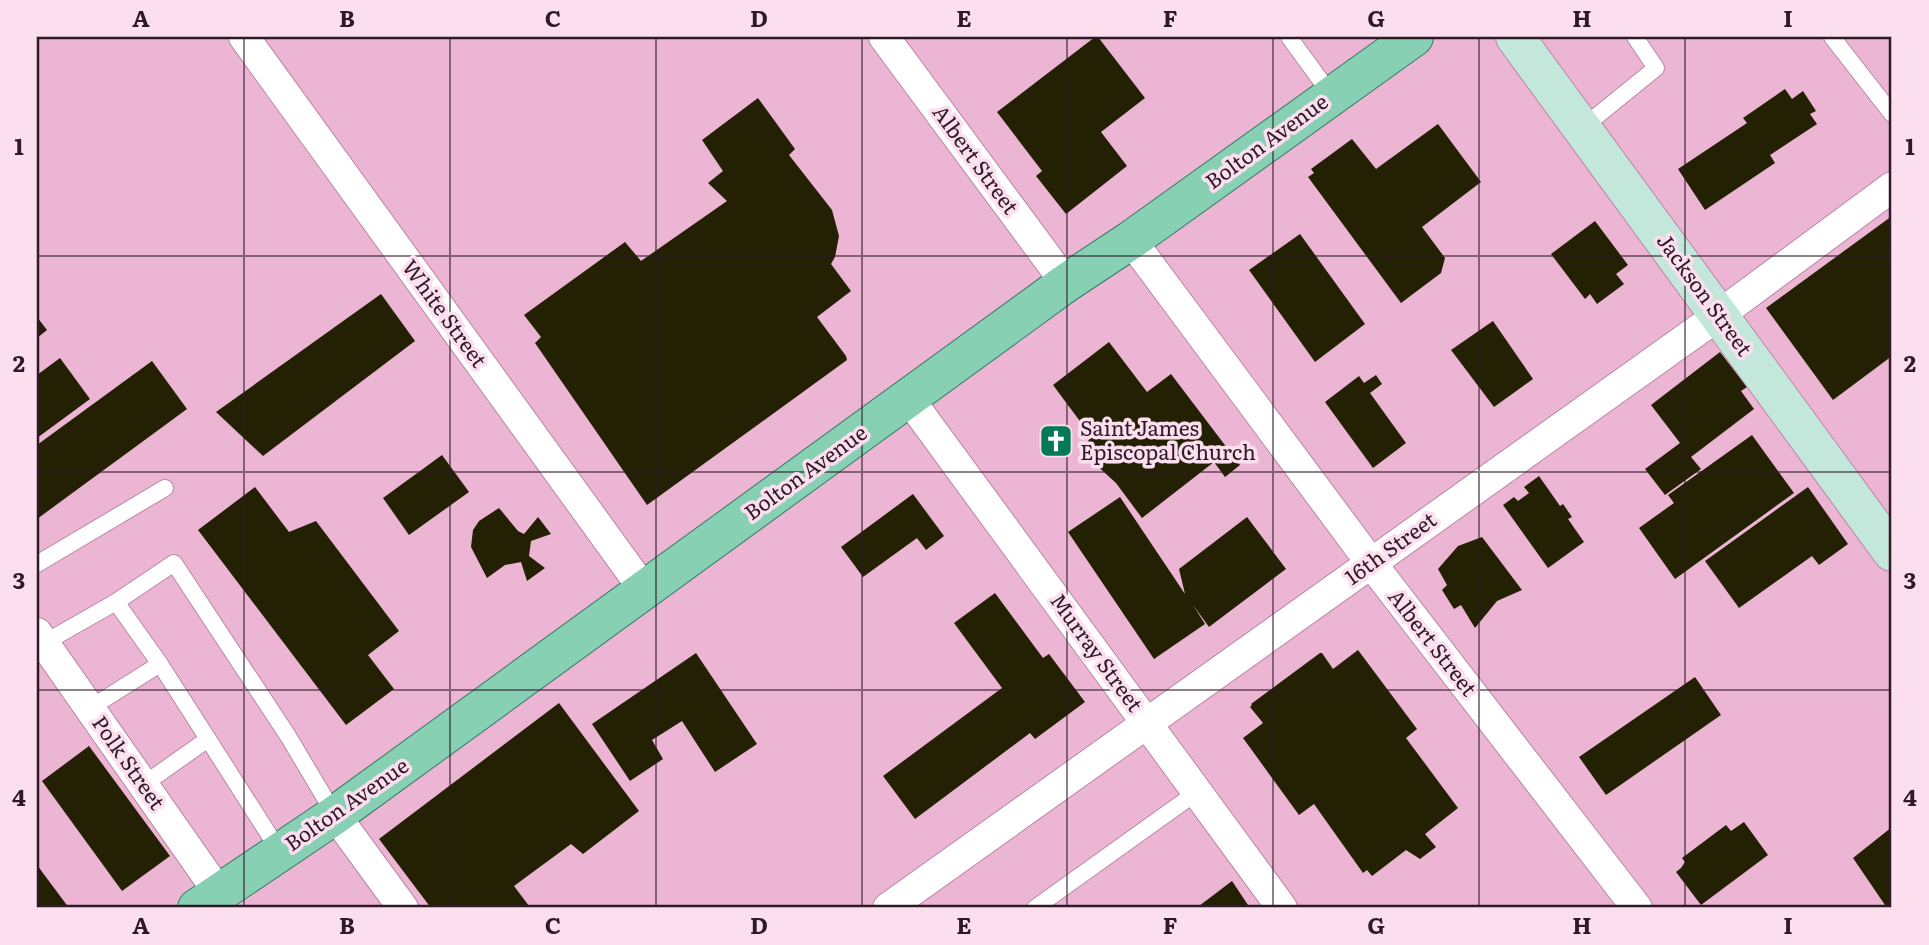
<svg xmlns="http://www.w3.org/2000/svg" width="1929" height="945" font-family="Literata,serif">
	<rect width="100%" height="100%" fill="#ecb5d4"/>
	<g fill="#232004">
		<polygon points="1095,37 1098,37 1145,98 1101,132 1127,166 1066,214 1036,176 1042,171 997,112"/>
		<polygon points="1785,89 1792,99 1803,91 1816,111 1810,114 1817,124 1770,155 1775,163 1705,210 1678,169 1747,123 1743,118"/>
		<polygon points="758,98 795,149 789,155 832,210 839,236 835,257 831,264 851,291 817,317 846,356 847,360 647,505 535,343 541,337 524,315 625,242 641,261 727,201 708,183 723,171 702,140"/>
		<polygon points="1438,124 1481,182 1422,227 1445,258 1441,273 1401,303 1308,177 1314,173 1311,169 1352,139 1376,169"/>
		<polygon points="1892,216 1892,356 1833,400 1766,308"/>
		<polygon points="1595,221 1628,265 1616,274 1624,284 1597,304 1590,294 1585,299 1551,254"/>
		<polygon points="1300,234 1365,324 1315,362 1249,270"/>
		<polygon points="381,294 415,341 263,456 216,412"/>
		<polygon points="37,317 47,330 37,338"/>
		<polygon points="1493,321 1533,379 1494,407 1451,350"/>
		<polygon points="1109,342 1147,392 1171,374 1240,465 1225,477 1214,462 1142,518 1116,483 1082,452 1091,436 1053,385"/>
		<polygon points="1720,352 1747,387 1741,391 1754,409 1691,457 1701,469 1665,495 1645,469 1680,443 1651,405"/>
		<polygon points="60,358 90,399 37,438 37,375"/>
		<polygon points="152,361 187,409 37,519 37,445"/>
		<polygon points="1376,375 1382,384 1370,393 1406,443 1373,468 1325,402 1359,376 1364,383"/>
		<polygon points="1752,435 1794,493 1675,579 1639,528 1674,503 1668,495"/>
		<polygon points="442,455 469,492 409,535 383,498"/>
		<polygon points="1539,476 1560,506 1563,504 1572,517 1568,519 1584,542 1548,568 1503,505 1514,497 1518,501 1529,493 1524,487"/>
		<polygon points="255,487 289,532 316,521 399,631 368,655 394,689 346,725 198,530"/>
		<polygon points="1808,487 1848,544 1819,565 1812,556 1739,608 1705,561"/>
		<polygon points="913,494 944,536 926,550 917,538 863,577 841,547"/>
		<polygon points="1120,497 1185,594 1179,569 1247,517 1286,569 1209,627 1193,605 1205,624 1154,659 1068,532"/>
		<polygon points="499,508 518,531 524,534 538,517 551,534 531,541 529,556 545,568 527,581 521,562 505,565 487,578 471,547 473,530 479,521"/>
		<polygon points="1482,537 1522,590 1497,601 1475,628 1461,605 1454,609 1442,590 1447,585 1438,569 1458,546"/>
		<polygon points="995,593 1043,658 1049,654 1085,702 1035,739 1030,733 915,819 883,776 1002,688 954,623"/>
		<polygon points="1358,650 1417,729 1406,738 1458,808 1425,834 1436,847 1420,859 1406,850 1372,876 1367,870 1363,873 1314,804 1299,815 1243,738 1263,723 1250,707 1252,705 1251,704 1320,653 1322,653 1333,669"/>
		<polygon points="696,653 757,744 715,772 682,721 652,740 663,759 630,781 592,724"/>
		<polygon points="1695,677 1721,715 1606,795 1579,757"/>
		<polygon points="559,703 639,811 583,854 571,844 514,886 529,906 527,908 431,908 379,839"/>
		<polygon points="89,746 170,856 122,891 42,781"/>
		<polygon points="1744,822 1768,855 1701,905 1676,872 1681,868 1685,862 1682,858 1726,825 1731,831"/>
		<polygon points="1892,827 1892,908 1887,908 1853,858"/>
		<polygon points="37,865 69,908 37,908"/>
		<polygon points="1232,881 1250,908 1200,908 1199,906"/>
	</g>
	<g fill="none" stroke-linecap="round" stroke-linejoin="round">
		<defs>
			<g id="service">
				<polyline points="1289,37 1332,96"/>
				<polyline points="1832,37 1892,114"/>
				<polyline points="1582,128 1656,68 1635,37"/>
				<polyline points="37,564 165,488"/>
				<polyline points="116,602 160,664 208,739 143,785"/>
				<polyline points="44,643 116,602 174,563 288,736 335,815"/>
				<polyline points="90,708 160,664"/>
				<polyline points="208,739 280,852"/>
				<polyline points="1035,908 1197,792"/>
			</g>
			<g id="minor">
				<polyline points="244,37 645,591"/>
				<polyline points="884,37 1066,283"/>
				<polyline points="1131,240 1371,563 1637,908"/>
				<polyline points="909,399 1282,908"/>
				<polyline points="37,633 219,893"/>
				<polyline points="335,815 403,908"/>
				<polyline points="888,908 1719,315 1892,187"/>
			</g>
			<polyline id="secondary" points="1515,37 1892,552"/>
			<polyline id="primary" points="197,908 335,815 1066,283 1131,240 1414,37"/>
		</defs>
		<use href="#service" stroke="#ba87a4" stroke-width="18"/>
		<use href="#minor" stroke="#ba87a4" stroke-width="32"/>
		<use href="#secondary" stroke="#ba87a4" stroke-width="40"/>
		<use href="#primary" stroke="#347c62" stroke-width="40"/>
		<use href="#service" stroke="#fff" stroke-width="16"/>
		<use href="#minor" stroke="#fff" stroke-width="30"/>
		<use href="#secondary" stroke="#c3e7da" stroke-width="38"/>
		<use href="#primary" stroke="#88d0b4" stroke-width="38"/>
	</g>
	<path fill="none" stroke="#2e1a26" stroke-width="2" stroke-opacity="0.55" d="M244,37V908M450,37V908M656,37V908M862,37V908M1067,37V908M1273,37V908M1479,37V908M1685,37V908M37,256H1892M37,472H1892M37,690H1892"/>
	<defs>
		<symbol id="church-square" viewBox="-11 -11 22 22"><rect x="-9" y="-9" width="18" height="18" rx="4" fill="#057955" stroke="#fcdfef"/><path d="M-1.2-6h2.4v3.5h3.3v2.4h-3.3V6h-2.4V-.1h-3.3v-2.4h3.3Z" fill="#fff"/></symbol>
	</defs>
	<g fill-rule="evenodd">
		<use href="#church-square" x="1037" y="422" width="38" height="38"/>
	</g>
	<g text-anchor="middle" stroke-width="7" stroke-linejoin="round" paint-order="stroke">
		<g font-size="21" fill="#2e1a26" stroke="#fcdfef">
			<text transform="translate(1267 142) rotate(-36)" y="7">Bolton Avenue</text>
			<text transform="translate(975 160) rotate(54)" y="7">Albert Street</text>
			<text transform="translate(1704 295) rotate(54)" y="7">Jackson Street</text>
			<text transform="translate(444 314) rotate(54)" y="7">White Street</text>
			<text transform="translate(806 473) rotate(-36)" y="7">Bolton Avenue</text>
			<text transform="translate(1391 549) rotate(-36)" y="7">16th Street</text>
			<text transform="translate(1432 643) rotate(52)" y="7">Albert Street</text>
			<text transform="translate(1096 653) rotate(54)" y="7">Murray Street</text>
			<text transform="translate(128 763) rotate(55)" y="7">Polk Street</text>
			<text transform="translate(347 805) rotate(-35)" y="7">Bolton Avenue</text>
		</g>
		<g font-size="21" fill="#2e1a26" stroke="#fcdfef" text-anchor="start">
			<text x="1080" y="436">Saint James<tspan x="1080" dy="24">Episcopal Church</tspan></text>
		</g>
	</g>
	<rect width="1929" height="945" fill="none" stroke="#fcdfef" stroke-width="77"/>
	<rect x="38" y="38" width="1852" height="868" fill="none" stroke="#2e1a26" stroke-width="2.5"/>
	<g font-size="23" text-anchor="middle" font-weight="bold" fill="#2e1a26">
		<text x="141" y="27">A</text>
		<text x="347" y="27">B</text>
		<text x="553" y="27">C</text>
		<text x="759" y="27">D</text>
		<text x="964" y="27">E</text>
		<text x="1170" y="27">F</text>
		<text x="1376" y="27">G</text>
		<text x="1582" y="27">H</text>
		<text x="1788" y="27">I</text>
		<text x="19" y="155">1</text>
		<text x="1910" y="155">1</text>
		<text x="19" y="372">2</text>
		<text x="1910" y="372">2</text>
		<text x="19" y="589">3</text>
		<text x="1910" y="589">3</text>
		<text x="19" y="806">4</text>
		<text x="1910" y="806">4</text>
		<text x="141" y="934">A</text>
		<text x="347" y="934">B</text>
		<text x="553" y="934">C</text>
		<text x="759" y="934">D</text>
		<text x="964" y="934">E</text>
		<text x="1170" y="934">F</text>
		<text x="1376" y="934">G</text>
		<text x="1582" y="934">H</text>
		<text x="1788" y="934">I</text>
	</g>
</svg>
